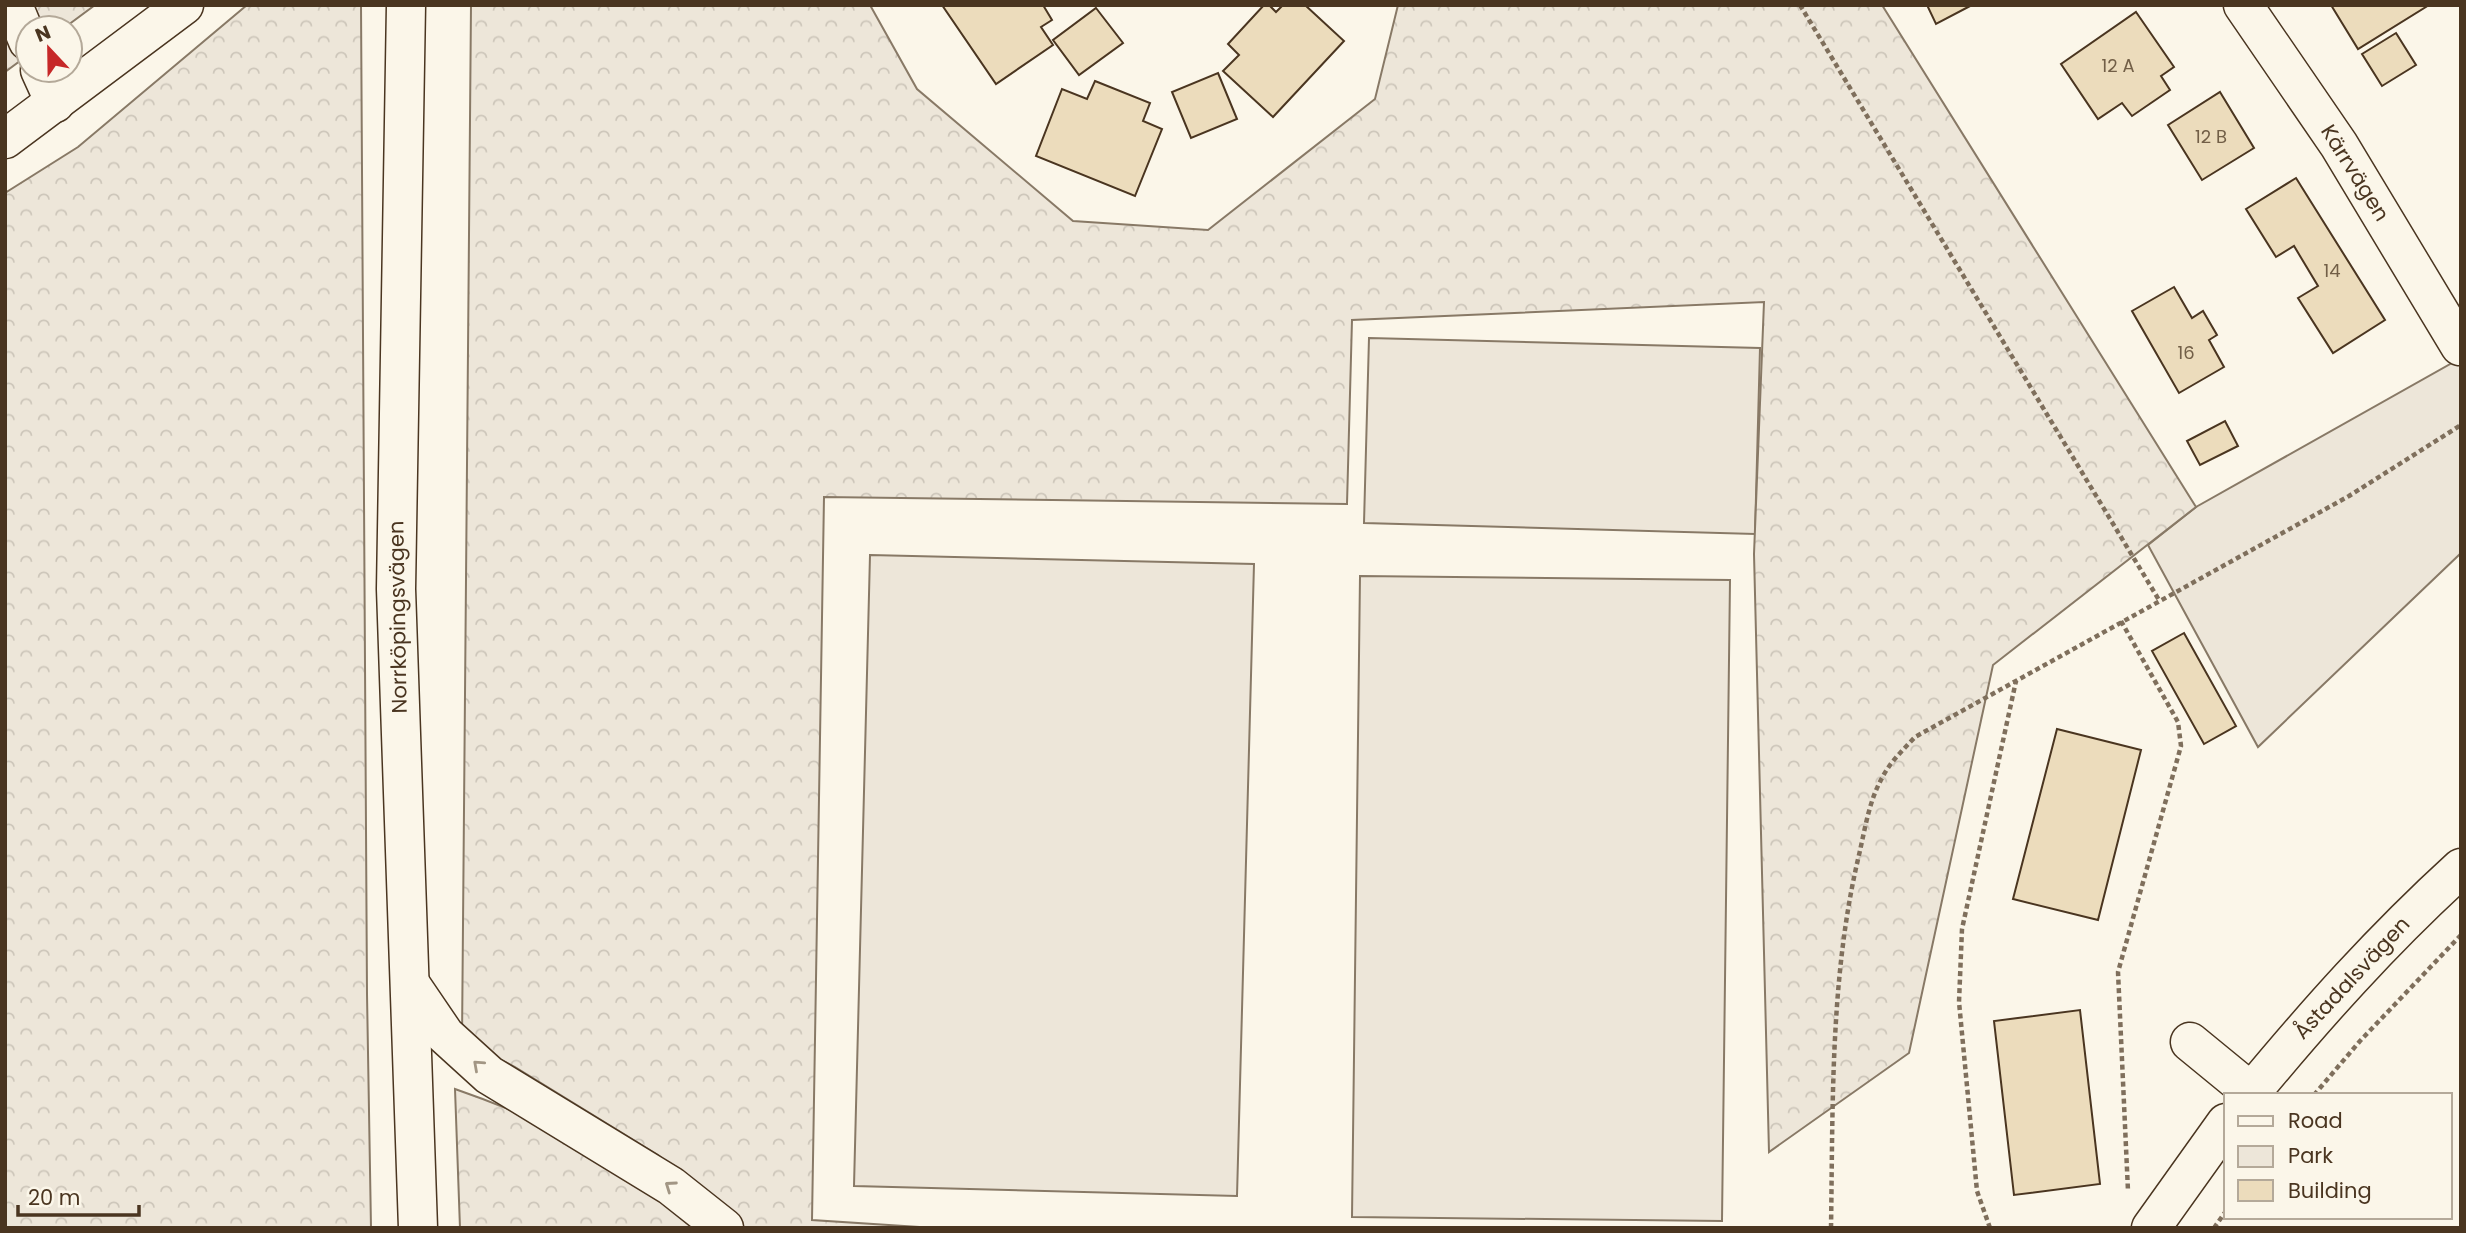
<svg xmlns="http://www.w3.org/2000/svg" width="2466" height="1233" font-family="Poppins,sans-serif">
	<defs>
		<pattern id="forest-crowns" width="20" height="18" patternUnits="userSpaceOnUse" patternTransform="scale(1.75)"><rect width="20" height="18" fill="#ede6d9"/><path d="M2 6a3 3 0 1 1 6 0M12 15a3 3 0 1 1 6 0" fill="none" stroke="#cdc6ba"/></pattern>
	</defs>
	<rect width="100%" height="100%" fill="#fbf6e9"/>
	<g fill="#ede6d9" stroke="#887966" stroke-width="2">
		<polygon points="1369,338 1760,348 1755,534 1364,523"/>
		<polygon points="2461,358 2461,553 2258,747 2148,545 2196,507"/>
		<polygon points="870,555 1254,564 1237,1196 854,1186"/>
		<polygon points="1360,576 1730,580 1722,1221 1352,1217"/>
	</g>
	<g fill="url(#forest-crowns)" stroke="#887966" stroke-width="2">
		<polygon points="5,5 95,5 64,28 28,28 28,55 5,72"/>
		<polygon points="247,5 361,5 367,994 371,1228 5,1228 5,193 78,147"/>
		<polygon points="471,5 870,5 917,89 1073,221 1208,230 1375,99 1398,5 1882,5 2196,507 1993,665 1909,1053 1769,1152 1754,554 1764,302 1352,320 1347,504 824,497 812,1220 935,1228 737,1228 658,1155 515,1067 462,1040"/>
		<path d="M455,1089C516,1110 581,1139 632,1176C654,1192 674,1211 694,1228H460Z"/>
	</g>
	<g fill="#ecdcbc" stroke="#4a3520" stroke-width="2">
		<polygon points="942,5 1043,5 1052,20 1041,27 1053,45 996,84"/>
		<polygon points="1264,5 1269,5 1276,12 1283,5 1305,5 1344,41 1273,117 1223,71 1239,55 1228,44"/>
		<polygon points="1927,5 1972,5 1936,24"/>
		<polygon points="2331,5 2429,5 2358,49"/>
		<polygon points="1096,8 1123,43 1079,75 1053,40"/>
		<polygon points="2136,12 2174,67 2161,76 2170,90 2132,116 2122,103 2098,119 2061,64"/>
		<polygon points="2396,33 2416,65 2382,86 2362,54"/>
		<polygon points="1218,73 1237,119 1191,138 1172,92"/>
		<polygon points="1095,81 1150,103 1143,121 1162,129 1135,196 1036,156 1062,89 1087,99"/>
		<polygon points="2220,92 2254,148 2202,180 2168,125"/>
		<polygon points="2296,178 2385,320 2333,353 2298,298 2318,286 2294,246 2276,257 2246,209"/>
		<polygon points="2174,287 2192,318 2203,311 2217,335 2209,340 2224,367 2179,393 2132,311"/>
		<polygon points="2225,421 2238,446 2200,465 2187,441"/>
		<polygon points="2184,633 2236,726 2204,744 2152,651"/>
		<polygon points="2057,729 2141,750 2098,920 2013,899"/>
		<polygon points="2080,1010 2100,1184 2014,1195 1994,1021"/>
	</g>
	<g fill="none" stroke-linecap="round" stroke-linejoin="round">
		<defs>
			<g id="minor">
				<polyline points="13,5 28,41"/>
				<polyline points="2243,5 2339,145 2460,346"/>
				<polyline points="40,70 55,103"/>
				<polyline points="5,139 184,5"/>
				<polyline points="2190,1042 2251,1092"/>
				<path d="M2249,1095C2317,1013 2382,940 2461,868"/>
				<polyline points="2151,1228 2226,1123"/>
			</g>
			<g id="major">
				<polyline points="406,5 396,589 418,1228"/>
				<polyline points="411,985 445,1035 489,1075 671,1186 724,1228"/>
			</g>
		</defs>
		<use href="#minor" stroke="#4a3520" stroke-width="41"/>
		<use href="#major" stroke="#4a3520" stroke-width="41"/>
		<g stroke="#7f6f5c" stroke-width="4.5" stroke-dasharray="5 3.5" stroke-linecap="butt">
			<polyline points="1800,5 2159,600"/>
			<polyline points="2121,621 2178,722 2181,746 2118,972 2128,1191"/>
			<polyline points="2314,1095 2360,1041 2461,935"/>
			<path d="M1831,1228C1833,1104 1830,976 1859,855C1865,829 1869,801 1882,778C1890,762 1903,750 1915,737L2349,496L2461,425"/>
			<polyline points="1990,1228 1977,1191 1959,1002 1962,929 2016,681"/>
			<polyline points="2214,1228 2226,1211"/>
		</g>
		<use href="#minor" stroke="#fbf6e9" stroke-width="38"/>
		<use href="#major" stroke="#fbf6e9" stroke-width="38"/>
	</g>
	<defs><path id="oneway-chevron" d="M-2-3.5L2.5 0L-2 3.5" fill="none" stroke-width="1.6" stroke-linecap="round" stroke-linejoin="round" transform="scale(1.75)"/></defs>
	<g stroke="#a29684">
		<use href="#oneway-chevron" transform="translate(478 1065) rotate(-138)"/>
		<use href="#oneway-chevron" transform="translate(670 1186) rotate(-145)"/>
	</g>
	<g text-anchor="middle" stroke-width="5" stroke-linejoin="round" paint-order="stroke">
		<g font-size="18" fill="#725f47">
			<text x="2118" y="72">12 A</text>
			<text x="2211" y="143">12 B</text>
			<text x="2332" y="277">14</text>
			<text x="2186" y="359">16</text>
		</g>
		<g font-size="21" fill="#4a3520" stroke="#fbf6e9">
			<text transform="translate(2355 173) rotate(58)" y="7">Kärrvägen</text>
			<text transform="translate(398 617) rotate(-91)" y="7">Norrköpingsvägen</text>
			<text transform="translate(2352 978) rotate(-47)" y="7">Åstadalsvägen</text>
		</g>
	</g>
	<rect width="2466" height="1233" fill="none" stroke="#4a3520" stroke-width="14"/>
	<rect x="2224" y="1093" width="228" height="126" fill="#fbf6e9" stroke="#b4a999" stroke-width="2"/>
	<rect x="2238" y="1116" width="35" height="10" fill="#fbf6e9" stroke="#b4a999" stroke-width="2"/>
	<text x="2288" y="1128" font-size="21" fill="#4a3520">Road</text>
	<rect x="2238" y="1146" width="35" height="21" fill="#ede6d9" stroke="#b4a999" stroke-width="2"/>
	<text x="2288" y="1163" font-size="21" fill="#4a3520">Park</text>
	<rect x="2238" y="1180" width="35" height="21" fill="#ecdcbc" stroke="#b4a999" stroke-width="2"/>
	<text x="2288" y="1198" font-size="21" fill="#4a3520">Building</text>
	<g transform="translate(49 49) rotate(338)"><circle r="33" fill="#fbf6e9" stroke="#b4a999" stroke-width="2"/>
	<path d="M0-5L12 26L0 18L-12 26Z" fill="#c62828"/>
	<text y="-10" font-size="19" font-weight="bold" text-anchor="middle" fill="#4a3520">N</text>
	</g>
	<path d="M18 1205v10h121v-10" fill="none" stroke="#4a3520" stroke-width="3.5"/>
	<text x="28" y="1205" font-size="21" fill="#4a3520" stroke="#fbf6e9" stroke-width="5" paint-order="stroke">20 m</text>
</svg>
